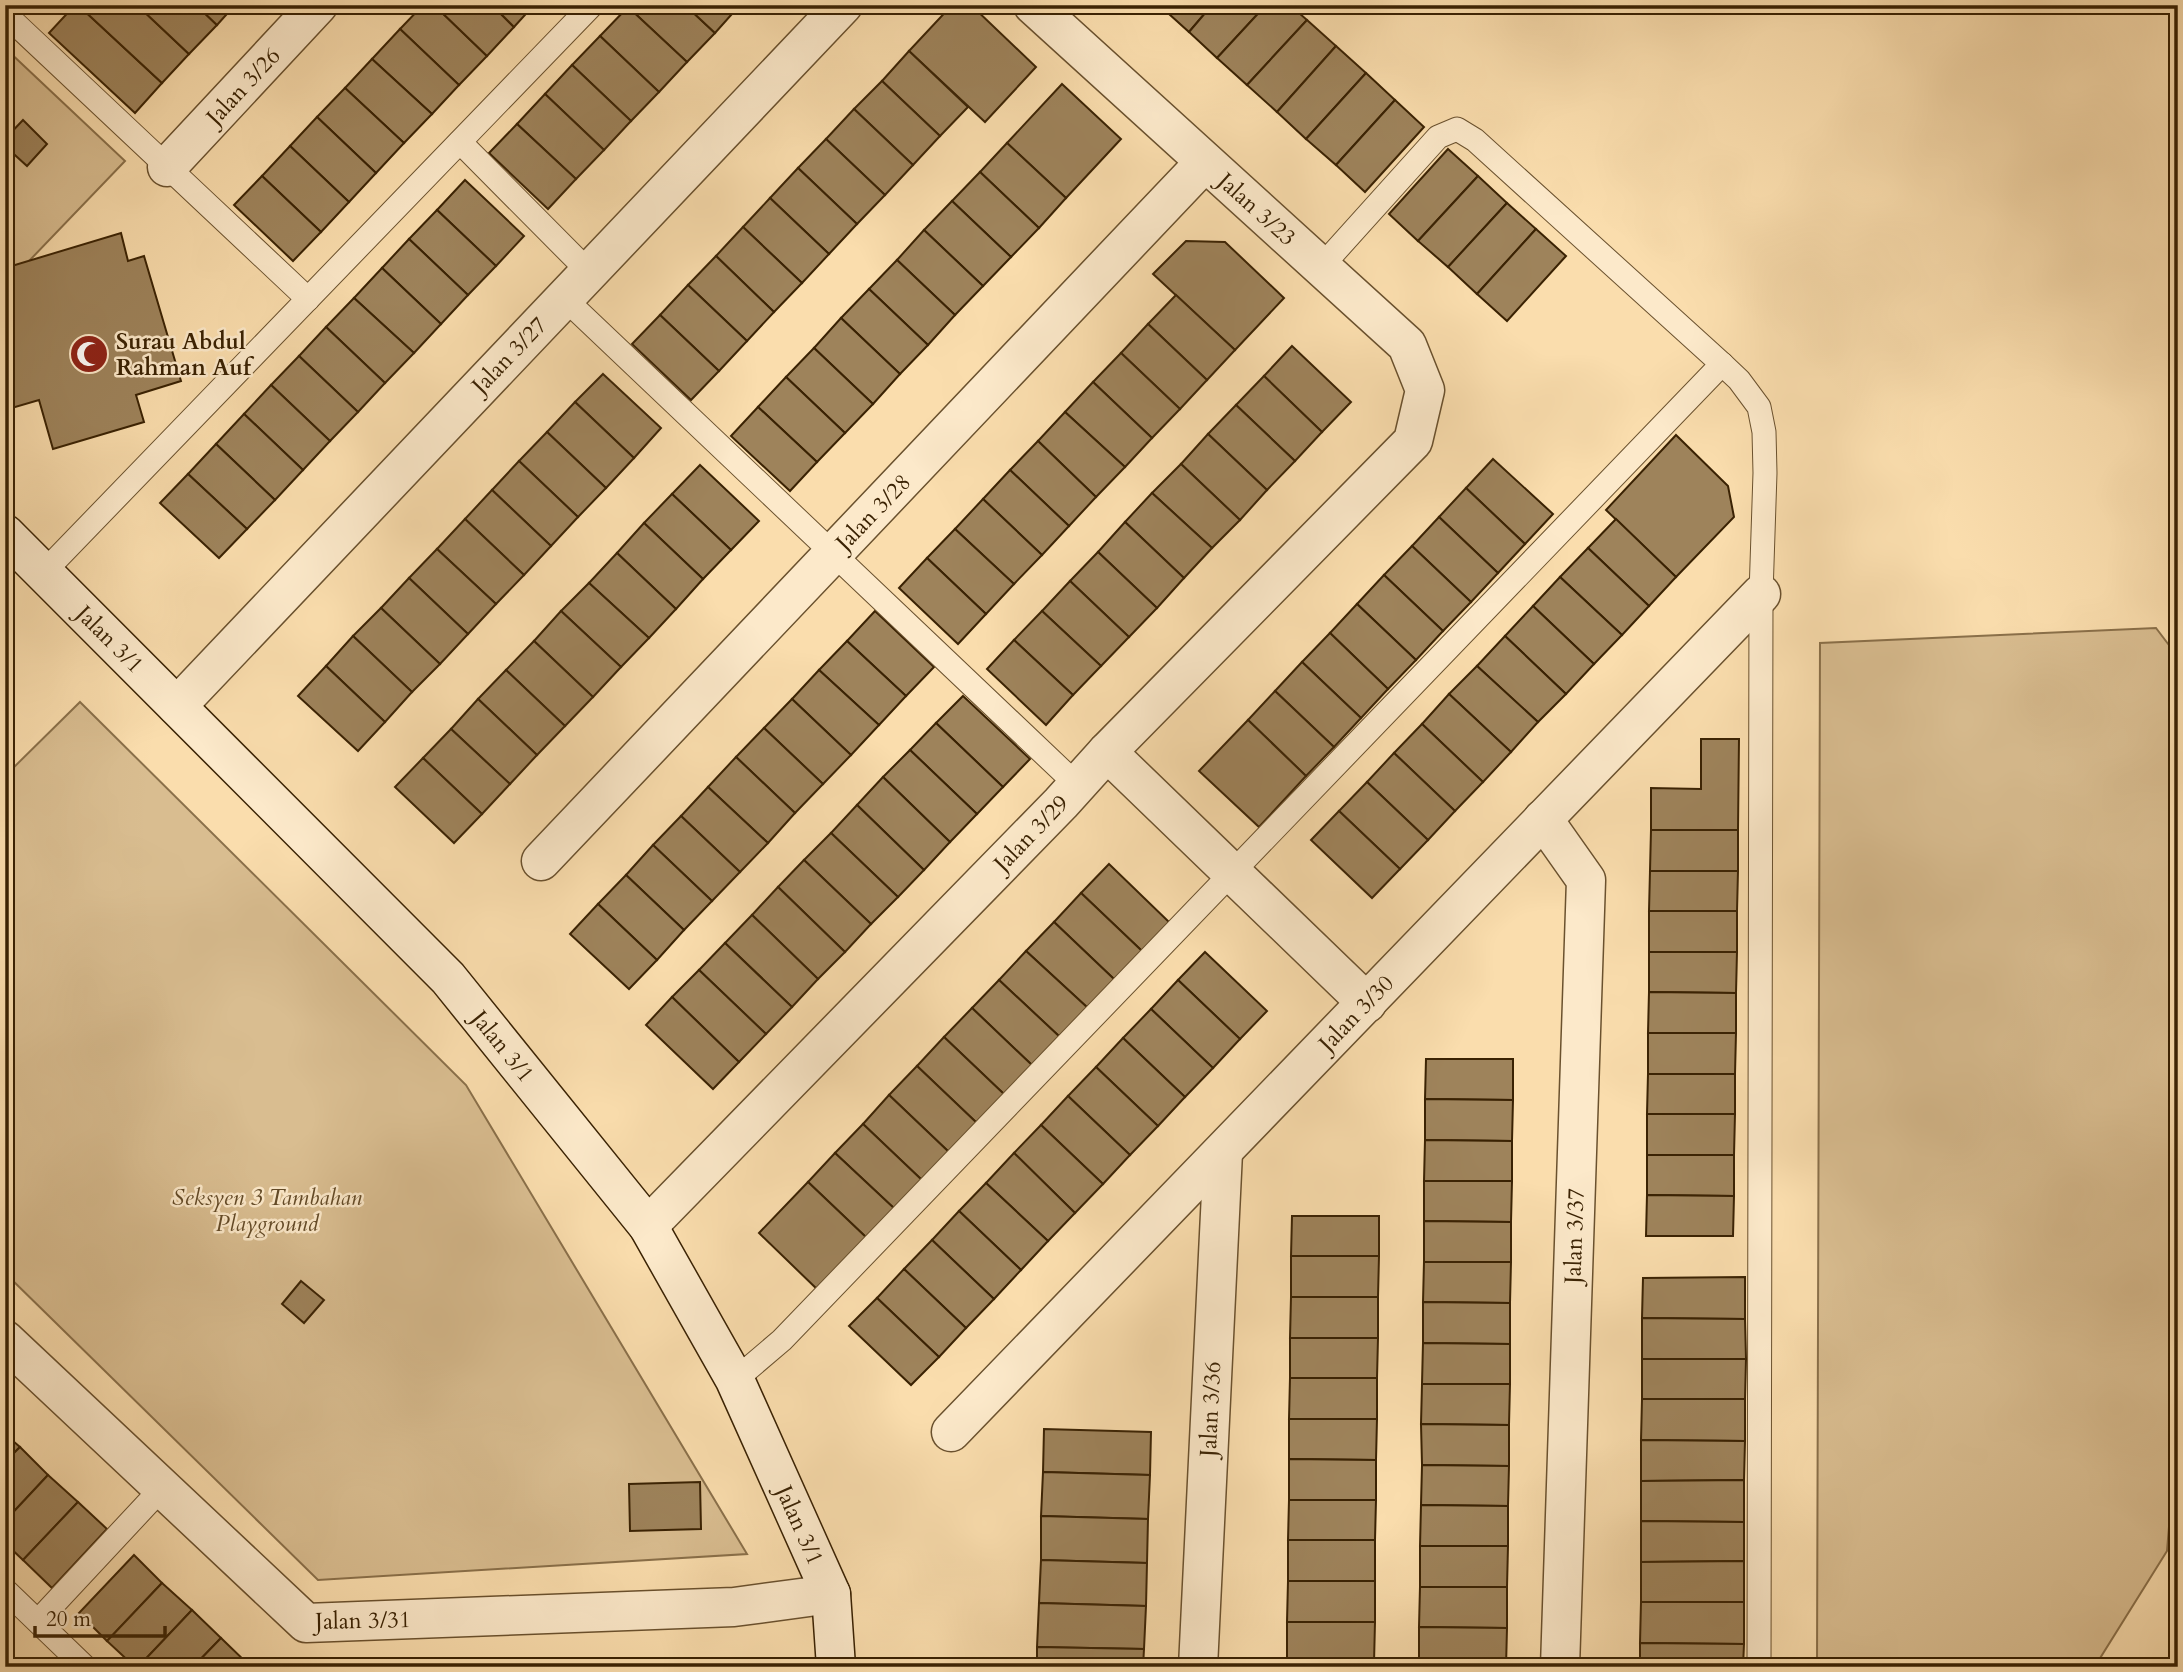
<svg xmlns="http://www.w3.org/2000/svg" width="2183" height="1672" font-family="Cardo,serif">
	<rect width="100%" height="100%" fill="#faddad"/>
	<filter id="stains"><feTurbulence type="fractalNoise" baseFrequency=".00286" numOctaves="4"/><feColorMatrix values="0 0 0 0 .2 0 0 0 0 .09 0 0 0 0 .02 0 0 0 .5 -.17"/></filter>
	<radialGradient id="worn" r=".72"><stop offset=".6" stop-color="#630" stop-opacity="0"/><stop offset="1" stop-color="#630" stop-opacity=".3"/></radialGradient>
	<g fill="#d9bd90" stroke="#8a704a" stroke-width="2">
		<polygon points="5,48 125,161 5,286"/>
		<polygon points="2156,628 2178,657 2178,1418 2167,1551 2097,1663 2073,1667 1817,1667 1820,643"/>
		<polygon points="80,702 466,1085 747,1554 318,1580 5,1273 5,776"/>
	</g>
	<g fill="#9e835b" stroke="#3a2203" stroke-width="2">
		<polygon points="75,5 78,5 162,83 135,113 49,33"/>
		<polygon points="78,5 137,5 189,54 162,83"/>
		<polygon points="137,5 196,5 217,25 189,54"/>
		<polygon points="196,5 235,5 217,25"/>
		<polygon points="423,5 434,5 487,56 459,85 400,29"/>
		<polygon points="434,5 492,5 514,27 487,56"/>
		<polygon points="492,5 534,5 514,27"/>
		<polygon points="629,5 685,5 715,33 687,62 628,7"/>
		<polygon points="685,5 740,5 715,33"/>
		<polygon points="952,5 971,5 1036,67 985,122 909,51"/>
		<polygon points="1159,5 1212,5 1189,32"/>
		<polygon points="1212,5 1266,5 1217,58 1189,32"/>
		<polygon points="1266,5 1290,5 1307,20 1247,85 1217,58"/>
		<polygon points="628,7 687,62 659,92 600,36"/>
		<polygon points="1307,20 1336,46 1277,112 1247,85"/>
		<polygon points="400,29 459,85 432,114 372,59"/>
		<polygon points="600,36 659,92 631,121 572,65"/>
		<polygon points="1336,46 1366,73 1306,139 1277,112"/>
		<polygon points="909,51 968,107 940,136 882,81"/>
		<polygon points="372,59 432,114 404,143 345,88"/>
		<polygon points="572,65 631,121 604,150 545,94"/>
		<polygon points="1366,73 1395,100 1336,165 1306,139"/>
		<polygon points="882,81 940,136 913,165 854,109"/>
		<polygon points="1062,84 1121,139 1066,198 1007,143"/>
		<polygon points="345,88 404,143 376,173 317,117"/>
		<polygon points="545,94 604,150 576,179 517,124"/>
		<polygon points="1395,100 1424,127 1365,192 1336,165"/>
		<polygon points="854,109 913,165 885,195 826,139"/>
		<polygon points="317,117 376,173 349,202 290,146"/>
		<polygon points="23,120 47,144 27,166 5,146 5,139"/>
		<polygon points="517,124 576,179 548,209 489,153"/>
		<polygon points="826,139 885,195 857,224 798,168"/>
		<polygon points="1007,143 1066,198 1039,228 980,172"/>
		<polygon points="290,146 349,202 321,232 262,176"/>
		<polygon points="1448,149 1478,176 1418,241 1389,214"/>
		<polygon points="798,168 857,224 829,254 770,198"/>
		<polygon points="980,172 1039,228 1011,257 952,201"/>
		<polygon points="262,176 321,232 293,261 234,205"/>
		<polygon points="1478,176 1507,203 1448,267 1418,241"/>
		<polygon points="465,180 524,236 496,266 437,210"/>
		<polygon points="770,198 829,254 802,283 743,227"/>
		<polygon points="952,201 1011,257 983,286 924,230"/>
		<polygon points="1507,203 1536,229 1477,294 1448,267"/>
		<polygon points="437,210 496,266 468,295 409,239"/>
		<polygon points="743,227 802,283 774,312 716,256"/>
		<polygon points="1536,229 1566,256 1507,321 1477,294"/>
		<polygon points="924,230 983,286 955,315 897,260"/>
		<polygon points="121,233 128,261 144,256 181,381 136,395 144,422 53,449 39,400 5,410 5,268"/>
		<polygon points="409,239 468,295 441,324 382,268"/>
		<polygon points="1186,241 1225,242 1284,298 1235,350 1153,274"/>
		<polygon points="716,256 774,312 747,341 688,285"/>
		<polygon points="897,260 955,315 928,345 869,289"/>
		<polygon points="382,268 441,324 414,353 354,298"/>
		<polygon points="688,285 747,341 719,371 660,315"/>
		<polygon points="869,289 928,345 900,374 841,318"/>
		<polygon points="1176,295 1235,350 1207,380 1148,324"/>
		<polygon points="354,298 414,353 385,383 326,327"/>
		<polygon points="660,315 719,371 691,400 632,344"/>
		<polygon points="841,318 900,374 873,404 814,348"/>
		<polygon points="1148,324 1207,380 1180,409 1121,353"/>
		<polygon points="326,327 385,383 358,412 299,356"/>
		<polygon points="1292,346 1351,402 1322,432 1264,376"/>
		<polygon points="814,348 873,404 845,433 786,377"/>
		<polygon points="1121,353 1180,409 1152,438 1093,382"/>
		<polygon points="299,356 358,412 330,441 271,385"/>
		<polygon points="603,374 661,428 634,458 575,402"/>
		<polygon points="1264,376 1322,432 1295,461 1236,405"/>
		<polygon points="786,377 845,433 817,462 758,407"/>
		<polygon points="1093,382 1152,438 1125,467 1065,412"/>
		<polygon points="271,385 330,441 303,470 244,414"/>
		<polygon points="575,402 634,458 606,488 547,432"/>
		<polygon points="1236,405 1295,461 1267,490 1208,434"/>
		<polygon points="758,407 817,462 790,491 731,436"/>
		<polygon points="1065,412 1125,467 1096,497 1038,441"/>
		<polygon points="244,414 303,470 275,500 216,444"/>
		<polygon points="547,432 606,488 578,517 519,461"/>
		<polygon points="1208,434 1267,490 1240,520 1181,464"/>
		<polygon points="1676,435 1728,486 1734,517 1676,577 1606,510"/>
		<polygon points="1038,441 1096,497 1069,526 1010,470"/>
		<polygon points="216,444 275,500 247,529 188,474"/>
		<polygon points="1493,459 1553,514 1525,544 1466,488"/>
		<polygon points="519,461 578,517 551,546 492,490"/>
		<polygon points="1181,464 1240,520 1212,548 1152,493"/>
		<polygon points="700,465 759,521 731,550 672,494"/>
		<polygon points="1010,470 1069,526 1042,555 983,499"/>
		<polygon points="188,474 247,529 219,558 160,503"/>
		<polygon points="1466,488 1525,544 1498,573 1439,517"/>
		<polygon points="492,490 551,546 524,575 465,519"/>
		<polygon points="1152,493 1212,548 1184,578 1125,522"/>
		<polygon points="672,494 731,550 703,579 644,523"/>
		<polygon points="983,499 1042,555 1014,584 955,529"/>
		<polygon points="1439,517 1498,573 1471,602 1412,546"/>
		<polygon points="465,519 524,575 496,604 437,549"/>
		<polygon points="1616,519 1676,577 1649,606 1588,548"/>
		<polygon points="1125,522 1184,578 1157,608 1098,552"/>
		<polygon points="644,523 703,579 676,609 617,553"/>
		<polygon points="955,529 1014,584 986,614 927,558"/>
		<polygon points="1412,546 1471,602 1443,631 1384,575"/>
		<polygon points="1588,548 1649,606 1622,635 1560,577"/>
		<polygon points="437,549 496,604 468,634 409,578"/>
		<polygon points="1098,552 1157,608 1129,637 1070,581"/>
		<polygon points="617,553 676,609 649,638 589,583"/>
		<polygon points="927,558 986,614 958,644 899,588"/>
		<polygon points="1384,575 1443,631 1416,660 1357,604"/>
		<polygon points="1560,577 1622,635 1594,664 1533,606"/>
		<polygon points="409,578 468,634 440,664 381,608"/>
		<polygon points="1070,581 1129,637 1101,666 1042,611"/>
		<polygon points="589,583 649,638 621,667 561,611"/>
		<polygon points="1357,604 1416,660 1388,689 1330,633"/>
		<polygon points="1533,606 1594,664 1566,694 1505,636"/>
		<polygon points="381,608 440,664 412,692 353,636"/>
		<polygon points="561,611 621,667 593,697 534,641"/>
		<polygon points="875,611 934,667 906,696 847,641"/>
		<polygon points="1042,611 1101,666 1073,695 1014,640"/>
		<polygon points="1330,633 1388,689 1361,718 1302,662"/>
		<polygon points="353,636 412,692 385,722 326,666"/>
		<polygon points="1505,636 1566,694 1538,722 1477,666"/>
		<polygon points="1014,640 1073,695 1046,725 987,669"/>
		<polygon points="534,641 593,697 565,726 506,670"/>
		<polygon points="847,641 906,696 879,725 819,670"/>
		<polygon points="1302,662 1361,718 1334,747 1275,691"/>
		<polygon points="326,666 385,722 358,751 298,696"/>
		<polygon points="1477,666 1538,722 1511,752 1449,694"/>
		<polygon points="506,670 565,726 537,755 478,699"/>
		<polygon points="819,670 879,725 851,755 792,699"/>
		<polygon points="1275,691 1334,747 1306,776 1248,720"/>
		<polygon points="1449,694 1511,752 1483,782 1422,724"/>
		<polygon points="963,696 1030,759 1003,787 936,723"/>
		<polygon points="478,699 537,755 510,784 451,729"/>
		<polygon points="792,699 851,755 823,784 764,728"/>
		<polygon points="1248,720 1306,776 1259,827 1199,771"/>
		<polygon points="936,723 1003,787 977,814 910,750"/>
		<polygon points="1422,724 1483,782 1455,811 1394,753"/>
		<polygon points="764,728 823,784 795,813 736,757"/>
		<polygon points="451,729 510,784 482,814 423,758"/>
		<polygon points="1701,739 1739,739 1738,830 1651,830 1651,788 1701,789"/>
		<polygon points="910,750 977,814 950,842 883,777"/>
		<polygon points="1394,753 1455,811 1428,840 1367,782"/>
		<polygon points="736,757 795,813 768,843 708,787"/>
		<polygon points="423,758 482,814 454,843 395,787"/>
		<polygon points="883,777 950,842 924,870 857,805"/>
		<polygon points="1367,782 1428,840 1400,869 1339,811"/>
		<polygon points="708,787 768,843 740,872 681,816"/>
		<polygon points="857,805 924,870 898,897 831,833"/>
		<polygon points="1339,811 1400,869 1372,898 1311,840"/>
		<polygon points="681,816 740,872 712,901 653,845"/>
		<polygon points="1651,830 1738,830 1738,871 1650,871"/>
		<polygon points="831,833 898,897 871,924 804,860"/>
		<polygon points="653,845 712,901 684,930 626,875"/>
		<polygon points="804,860 871,924 845,952 778,887"/>
		<polygon points="1109,864 1170,923 1142,951 1081,893"/>
		<polygon points="1650,871 1738,871 1737,911 1649,911"/>
		<polygon points="626,875 684,930 657,960 598,904"/>
		<polygon points="778,887 845,952 818,979 752,915"/>
		<polygon points="1081,893 1142,951 1115,980 1054,922"/>
		<polygon points="598,904 657,960 629,989 570,934"/>
		<rect x="1649" y="911" width="88" height="41"/>
		<polygon points="752,915 818,979 792,1007 725,943"/>
		<polygon points="1054,922 1115,980 1089,1009 1026,951"/>
		<polygon points="725,943 792,1007 766,1034 699,970"/>
		<polygon points="1026,951 1089,1009 1061,1038 999,980"/>
		<polygon points="1205,952 1267,1011 1240,1039 1178,980"/>
		<polygon points="1649,952 1737,952 1736,993 1649,992"/>
		<polygon points="699,970 766,1034 739,1062 672,997"/>
		<polygon points="999,980 1061,1038 1034,1067 972,1008"/>
		<polygon points="1178,980 1240,1039 1213,1068 1151,1009"/>
		<polygon points="1649,992 1736,993 1736,1033 1648,1033"/>
		<polygon points="672,997 739,1062 713,1089 646,1025"/>
		<polygon points="972,1008 1034,1067 1006,1096 944,1037"/>
		<polygon points="1151,1009 1213,1068 1185,1097 1123,1038"/>
		<polygon points="1648,1033 1736,1033 1735,1074 1648,1074"/>
		<polygon points="944,1037 1006,1096 979,1125 917,1066"/>
		<polygon points="1123,1038 1185,1097 1158,1126 1096,1067"/>
		<polygon points="1426,1059 1513,1059 1513,1100 1425,1099"/>
		<polygon points="917,1066 979,1125 951,1154 889,1095"/>
		<polygon points="1096,1067 1158,1126 1130,1155 1068,1096"/>
		<polygon points="1648,1074 1735,1074 1735,1114 1647,1114"/>
		<polygon points="889,1095 951,1154 924,1182 863,1124"/>
		<polygon points="1068,1096 1130,1155 1103,1184 1041,1125"/>
		<polygon points="1425,1099 1513,1100 1512,1141 1425,1140"/>
		<polygon points="1647,1114 1735,1114 1734,1155 1647,1155"/>
		<polygon points="863,1124 924,1182 897,1211 835,1153"/>
		<polygon points="1041,1125 1103,1184 1075,1213 1014,1153"/>
		<polygon points="1425,1140 1512,1141 1512,1181 1424,1181"/>
		<polygon points="835,1153 897,1211 869,1240 808,1182"/>
		<polygon points="1014,1153 1075,1213 1048,1241 986,1183"/>
		<polygon points="1647,1155 1734,1155 1734,1196 1647,1195"/>
		<polygon points="1424,1181 1512,1181 1511,1222 1424,1221"/>
		<polygon points="808,1182 869,1240 820,1292 759,1233"/>
		<polygon points="986,1183 1048,1241 1021,1270 959,1211"/>
		<polygon points="1647,1195 1734,1196 1733,1236 1646,1236"/>
		<polygon points="959,1211 1021,1270 994,1299 932,1240"/>
		<polygon points="1292,1216 1379,1216 1379,1256 1291,1256"/>
		<polygon points="1424,1221 1511,1222 1511,1262 1424,1262"/>
		<polygon points="932,1240 994,1299 966,1328 904,1269"/>
		<polygon points="1291,1256 1379,1256 1378,1297 1291,1297"/>
		<polygon points="1424,1262 1511,1262 1510,1303 1423,1302"/>
		<polygon points="904,1269 966,1328 939,1357 877,1298"/>
		<polygon points="1745,1277 1745,1319 1642,1318 1643,1278"/>
		<polygon points="301,1281 324,1300 304,1323 282,1304"/>
		<polygon points="1291,1297 1378,1297 1378,1338 1290,1338"/>
		<polygon points="877,1298 939,1357 911,1385 849,1326"/>
		<polygon points="1423,1302 1510,1303 1510,1344 1423,1343"/>
		<polygon points="1642,1318 1745,1319 1746,1359 1642,1359"/>
		<polygon points="1290,1338 1378,1338 1377,1378 1290,1378"/>
		<polygon points="1423,1343 1510,1344 1510,1384 1422,1384"/>
		<polygon points="1642,1359 1746,1359 1745,1399 1642,1399"/>
		<polygon points="1290,1378 1377,1378 1377,1419 1289,1419"/>
		<polygon points="1422,1384 1510,1384 1509,1425 1421,1424"/>
		<polygon points="1642,1399 1745,1399 1745,1441 1641,1440"/>
		<polygon points="1289,1419 1377,1419 1376,1460 1289,1459"/>
		<polygon points="1421,1424 1509,1425 1509,1466 1422,1465"/>
		<polygon points="1044,1429 1151,1432 1150,1475 1043,1472"/>
		<polygon points="5,1434 20,1447 5,1462"/>
		<polygon points="1641,1440 1745,1441 1744,1480 1641,1481"/>
		<polygon points="20,1447 48,1475 5,1521 5,1462"/>
		<polygon points="1289,1459 1376,1460 1376,1500 1289,1500"/>
		<polygon points="1422,1465 1509,1466 1508,1506 1421,1505"/>
		<polygon points="1043,1472 1150,1475 1148,1519 1041,1516"/>
		<polygon points="48,1475 78,1502 23,1560 5,1543 5,1521"/>
		<polygon points="1744,1480 1744,1522 1641,1521 1641,1481"/>
		<polygon points="700,1482 701,1529 630,1531 629,1484"/>
		<polygon points="1289,1500 1376,1500 1375,1540 1288,1540"/>
		<polygon points="78,1502 107,1529 52,1588 23,1560"/>
		<polygon points="1421,1505 1508,1506 1508,1546 1420,1546"/>
		<polygon points="1041,1516 1148,1519 1147,1563 1041,1560"/>
		<polygon points="1641,1521 1744,1522 1744,1561 1641,1562"/>
		<rect x="1288" y="1540" width="87" height="41"/>
		<polygon points="1420,1546 1508,1546 1507,1587 1420,1587"/>
		<polygon points="134,1555 162,1583 107,1641 79,1613"/>
		<polygon points="1041,1560 1147,1563 1146,1606 1039,1603"/>
		<polygon points="1744,1561 1744,1602 1641,1602 1641,1562"/>
		<polygon points="1288,1581 1375,1581 1375,1622 1287,1622"/>
		<polygon points="162,1583 192,1610 138,1667 135,1667 107,1641"/>
		<polygon points="1420,1587 1507,1587 1507,1628 1419,1627"/>
		<polygon points="1641,1602 1744,1602 1744,1644 1640,1643"/>
		<polygon points="1039,1603 1146,1606 1144,1649 1037,1647"/>
		<polygon points="192,1610 221,1638 193,1667 138,1667"/>
		<polygon points="1287,1622 1375,1622 1374,1663 1287,1663"/>
		<polygon points="1419,1627 1507,1628 1506,1667 1419,1667"/>
		<polygon points="221,1638 249,1665 193,1667"/>
		<polygon points="1640,1643 1744,1644 1743,1667 1640,1667"/>
		<polygon points="1037,1647 1144,1649 1143,1667 1037,1667"/>
		<rect x="1287" y="1663" width="87" height="4"/>
	</g>
	<g fill="none" stroke-linecap="round" stroke-linejoin="round">
		<defs>
			<g id="lane">
				<polyline points="5,14 308,299"/>
				<polyline points="460,142 589,272"/>
				<polyline points="1321,267 1438,137 1457,129 1475,140 1722,364 1739,380 1759,407 1764,432 1765,473 1761,594 1759,1667"/>
				<polyline points="564,298 1077,785"/>
				<polyline points="44,572 592,5"/>
				<polyline points="735,1380 782,1340 1722,364"/>
				<polyline points="5,1590 85,1667"/>
				<polyline points="38,1621 162,1488"/>
			</g>
			<g id="street">
				<polyline points="167,167 318,5"/>
				<polyline points="177,706 843,5"/>
				<polyline points="1107,752 1367,1003"/>
				<polyline points="1543,819 1586,880 1560,1667"/>
				<polyline points="541,861 1205,162"/>
				<polyline points="648,1226 1061,803 1107,752 1413,441 1425,390 1407,345 1033,5"/>
				<polyline points="5,1340 306,1623 734,1607 831,1594"/>
				<polyline points="951,1432 1761,594"/>
				<polyline points="1198,1667 1223,1152"/>
			</g>
			<polyline id="secondary" points="5,534 448,978 648,1226 735,1380 831,1594 836,1667"/>
		</defs>
		<use href="#lane" stroke="#6a512e" stroke-width="25"/>
		<use href="#street" stroke="#6a512e" stroke-width="41"/>
		<use href="#secondary" stroke="#3a2203" stroke-width="41"/>
		<use href="#lane" stroke="#fce9ca" stroke-width="23"/>
		<use href="#street" stroke="#fce9ca" stroke-width="38"/>
		<use href="#secondary" stroke="#fce9ca" stroke-width="38"/>
	</g>
	<defs>
		<symbol id="mosque-disc" viewBox="-11 -11 22 22"><circle r="9.5" fill="#8f2418" stroke="#fce9ca"/><path d="M3.5-4.9A6 6 0 1 0 3.5 4.9A5 5 0 1 1 3.5-4.9Z" fill="#fff"/></symbol>
	</defs>
	<g fill-rule="evenodd">
		<use href="#mosque-disc" x="67" y="332" width="44" height="44"/>
	</g>
	<g text-anchor="middle" stroke-width="5" stroke-linejoin="round" paint-order="stroke">
		<g font-size="23" fill="#3a2203" stroke="#fce9ca">
			<text transform="translate(243 86) rotate(-47)" y="8">Jalan 3/26</text>
			<text transform="translate(1257 209) rotate(42)" y="8">Jalan 3/23</text>
			<text transform="translate(509 355) rotate(-46)" y="8">Jalan 3/27</text>
			<text transform="translate(873 512) rotate(-46)" y="8">Jalan 3/28</text>
			<text transform="translate(110 639) rotate(45)" y="8">Jalan 3/1</text>
			<text transform="translate(1031 833) rotate(-46)" y="8">Jalan 3/29</text>
			<text transform="translate(1356 1013) rotate(-46)" y="8">Jalan 3/30</text>
			<text transform="translate(503 1046) rotate(51)" y="8">Jalan 3/1</text>
			<text transform="translate(1574 1236) rotate(-88)" y="8">Jalan 3/37</text>
			<text transform="translate(1210 1409) rotate(-87)" y="8">Jalan 3/36</text>
			<text transform="translate(800 1525) rotate(66)" y="8">Jalan 3/1</text>
			<text transform="translate(363 1620) rotate(-1)" y="8">Jalan 3/31</text>
		</g>
		<g font-size="23" font-weight="bold" fill="#3a2203" stroke="#fce9ca" text-anchor="start">
			<text x="116" y="349">Surau Abdul<tspan x="116" dy="26">Rahman Auf</tspan></text>
		</g>
		<g font-size="23" font-style="italic" fill="#624926" stroke="#fce9ca">
			<text x="267" y="1205">Seksyen 3 Tambahan<tspan x="267" dy="26">Playground</tspan></text>
		</g>
	</g>
	<rect width="2183" height="1672" fill="none" stroke="#faddad" stroke-width="28"/>
	<rect x="7" y="7" width="2169" height="1658" fill="none" stroke="#3a2203" stroke-width="3.5"/>
	<rect x="14" y="14" width="2155" height="1644" fill="none" stroke="#3a2203" stroke-width="2"/>
	<path d="M35 1626v10h130v-10" fill="none" stroke="#3a2203" stroke-width="3.5"/>
	<text x="46" y="1626" font-size="21" fill="#3a2203" stroke="#fce9ca" stroke-width="5" paint-order="stroke">20 m</text>
	<rect width="100%" height="100%" filter="url(#stains)"/>
	<rect width="100%" height="100%" fill="url(#worn)"/>
</svg>
